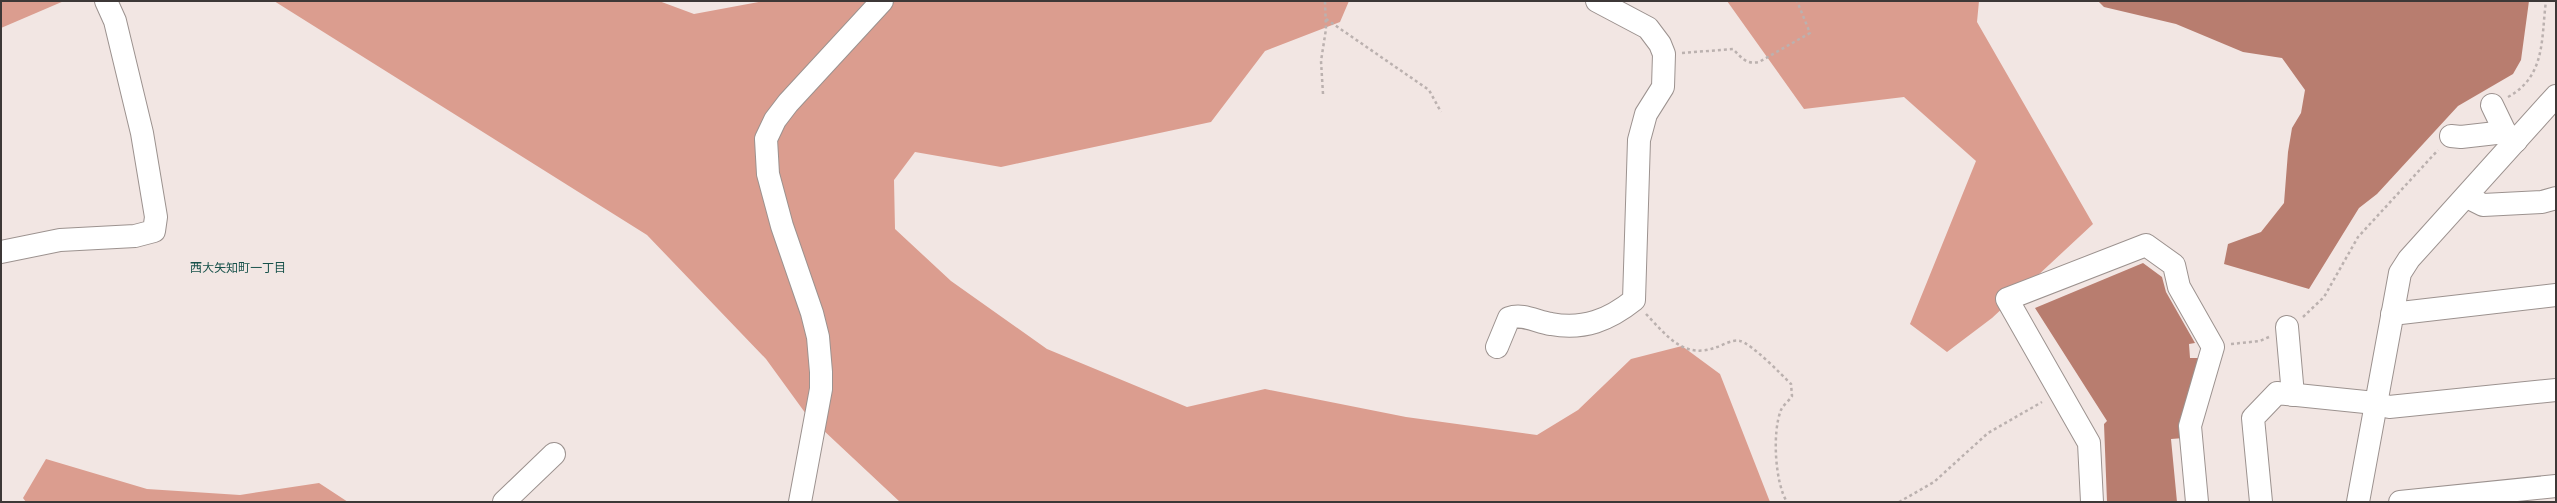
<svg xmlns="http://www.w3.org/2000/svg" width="2557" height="503" font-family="'Fira Sans','Noto Sans JP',sans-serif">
	<rect width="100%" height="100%" fill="#f2e6e3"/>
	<g fill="#db9d8f">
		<polygon points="1,1 64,1 1,28"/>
		<polygon points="274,1 659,1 694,14 764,1 1349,1 1340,22 1265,51 1211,122 1001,167 915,152 894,180 895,229 951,281 1047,349 1187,407 1265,389 1406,417 1537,435 1578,410 1631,359 1682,346 1720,374 1770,502 900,502 806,414 766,359 647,235"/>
		<polygon points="1727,1 1979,1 1977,22 2093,224 1992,318 1947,352 1910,324 1976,161 1904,97 1804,109"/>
		<polygon points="46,459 147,489 240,495 319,483 348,502 26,502 23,498"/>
	</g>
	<g fill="#b87d6f">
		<polygon points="2098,1 2529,1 2521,60 2513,74 2458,106 2377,194 2359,208 2309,289 2224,264 2228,244 2261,232 2284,203 2288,152 2292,128 2301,113 2305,90 2282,58 2243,52 2176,24 2104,7"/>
		<polygon points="2143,263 2162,277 2166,292 2195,343 2189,344 2190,358 2203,358 2184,438 2171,439 2177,502 2107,502 2104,424 2107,421 2035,308"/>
	</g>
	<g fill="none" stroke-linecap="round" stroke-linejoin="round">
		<defs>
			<g id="minor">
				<polyline points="2492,105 2505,132"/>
				<polyline points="2451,136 2461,137 2505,132 2516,141"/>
				<polyline points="2467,197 2483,205 2542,202 2556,198"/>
				<polyline points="1,252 60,240 135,236 154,231 156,217 142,133 115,21 106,1"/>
				<polyline points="2392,314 2556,295"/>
				<polyline points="2287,327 2293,395"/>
				<path d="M1497,347L1509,318C1523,313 1537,322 1551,324C1584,330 1609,320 1634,300L1639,140L1646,114L1663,87L1664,54L1660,44L1648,28L1597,1"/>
				<polyline points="504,502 554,454"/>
				<polyline points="800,502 821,389 821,372 818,337 812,313 782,226 768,174 766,139 775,120 788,103 882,1"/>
				<polyline points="2092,502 2089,443 2007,299 2146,245 2174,265 2179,287 2213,347 2190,426 2197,502"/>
				<polyline points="2261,502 2253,418 2277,393 2375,403 2389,407 2556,390"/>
				<polyline points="2358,502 2400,273 2409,259 2556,96"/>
				<polyline points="2400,502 2556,486"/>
			</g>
		</defs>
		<use href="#minor" stroke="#9c928f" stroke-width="24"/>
		<g stroke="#bbb1af" stroke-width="2.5" stroke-dasharray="3 3" stroke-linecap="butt">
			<polyline points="1326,19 1429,90 1441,112"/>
			<path d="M1682,53L1733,49C1741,57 1746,65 1759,62L1810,33L1797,1"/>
			<polyline points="1323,94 1321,61 1326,29 1325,1"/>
			<path d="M2508,97C2546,76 2541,39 2546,1"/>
			<path d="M1646,314C1667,336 1684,360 1717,347C1723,345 1733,339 1740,341C1751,343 1782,375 1791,384L1792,396C1789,401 1783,405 1781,410C1772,432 1775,483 1787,502"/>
			<polyline points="2303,317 2324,297 2358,237 2438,150"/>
			<polyline points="2231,344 2260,341 2269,337"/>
			<polyline points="1899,502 1934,482 1988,433 2042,402"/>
		</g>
		<use href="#minor" stroke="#fff" stroke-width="22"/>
	</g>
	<g text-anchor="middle" stroke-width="3" stroke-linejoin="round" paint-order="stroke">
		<g font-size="12" fill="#17514a" stroke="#f2e6e3">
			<text x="238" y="272">西大矢知町一丁目</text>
		</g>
	</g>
	<rect width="2557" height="503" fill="none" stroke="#3d3837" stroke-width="4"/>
</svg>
